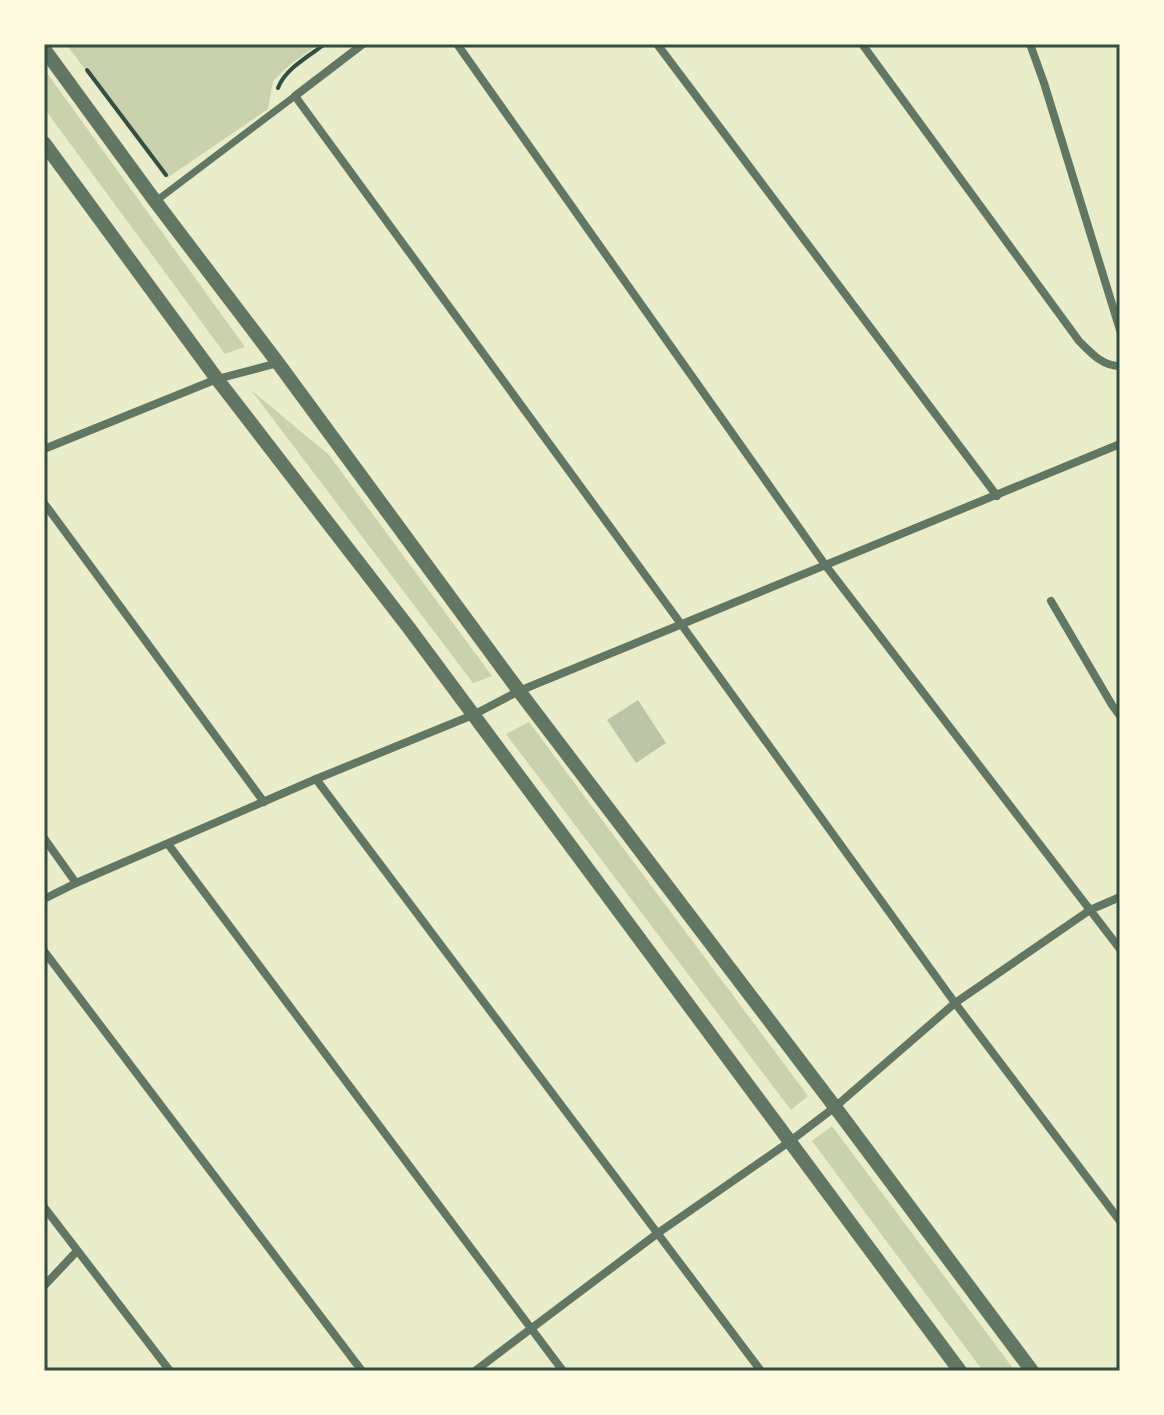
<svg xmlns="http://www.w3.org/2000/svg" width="1164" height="1415" font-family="'Nunito Sans',sans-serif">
	<rect width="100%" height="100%" fill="#e9edc9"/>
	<g fill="#cad2ad">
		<polygon points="66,44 319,44 292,63 273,81 268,109 167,178"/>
		<polygon points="44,69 245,347 225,354 44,108"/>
		<polygon points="251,390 329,455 492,676 473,683"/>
		<polygon points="529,722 808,1096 791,1110 506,734"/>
		<polygon points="832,1126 1015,1371 983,1371 812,1141"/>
	</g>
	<polygon fill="#bcc5a7" points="638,700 666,743 636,763 607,720"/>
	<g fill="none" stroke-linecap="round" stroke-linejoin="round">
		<g stroke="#344e41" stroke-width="4">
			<polyline points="87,70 166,175"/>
			<path d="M278,88C285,69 309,56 325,44"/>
		</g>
		<polyline stroke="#617663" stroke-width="7" points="156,201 295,96"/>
		<g stroke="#617663" stroke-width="8">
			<polyline points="363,44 295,96 681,624 955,1003 1120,1221"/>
			<polyline points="457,44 826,566 1120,949"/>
			<polyline points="657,44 997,496"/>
			<path d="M862,44L1079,341C1091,353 1102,366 1120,366"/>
			<polyline points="1030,44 1044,83 1120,330"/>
			<polyline points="44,449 217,379 278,363"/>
			<polyline points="44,503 264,802"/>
			<polyline points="1051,601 1112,705 1120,716"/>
			<polyline points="316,779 761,1371"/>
			<polyline points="44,838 76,883"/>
			<polyline points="168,844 563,1371"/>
			<polyline points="44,899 76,883 316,779 473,715 519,691 1120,444"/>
			<polyline points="44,951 362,1371"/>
			<polyline points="44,1207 170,1371"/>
			<polyline points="44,1286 77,1251"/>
			<polyline points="475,1371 658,1233 789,1142 835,1107 955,1003 1090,910 1120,897"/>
		</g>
		<g stroke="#617663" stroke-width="14">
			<polyline points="44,49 155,201 278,363 519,691 835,1107 1032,1371"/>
			<polyline points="44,143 217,379 409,628 960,1371"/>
		</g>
	</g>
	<rect width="1164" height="1415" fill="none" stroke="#fefae0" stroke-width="92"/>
	<rect x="46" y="46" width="1072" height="1323" fill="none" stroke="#344e41" stroke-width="3"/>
</svg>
